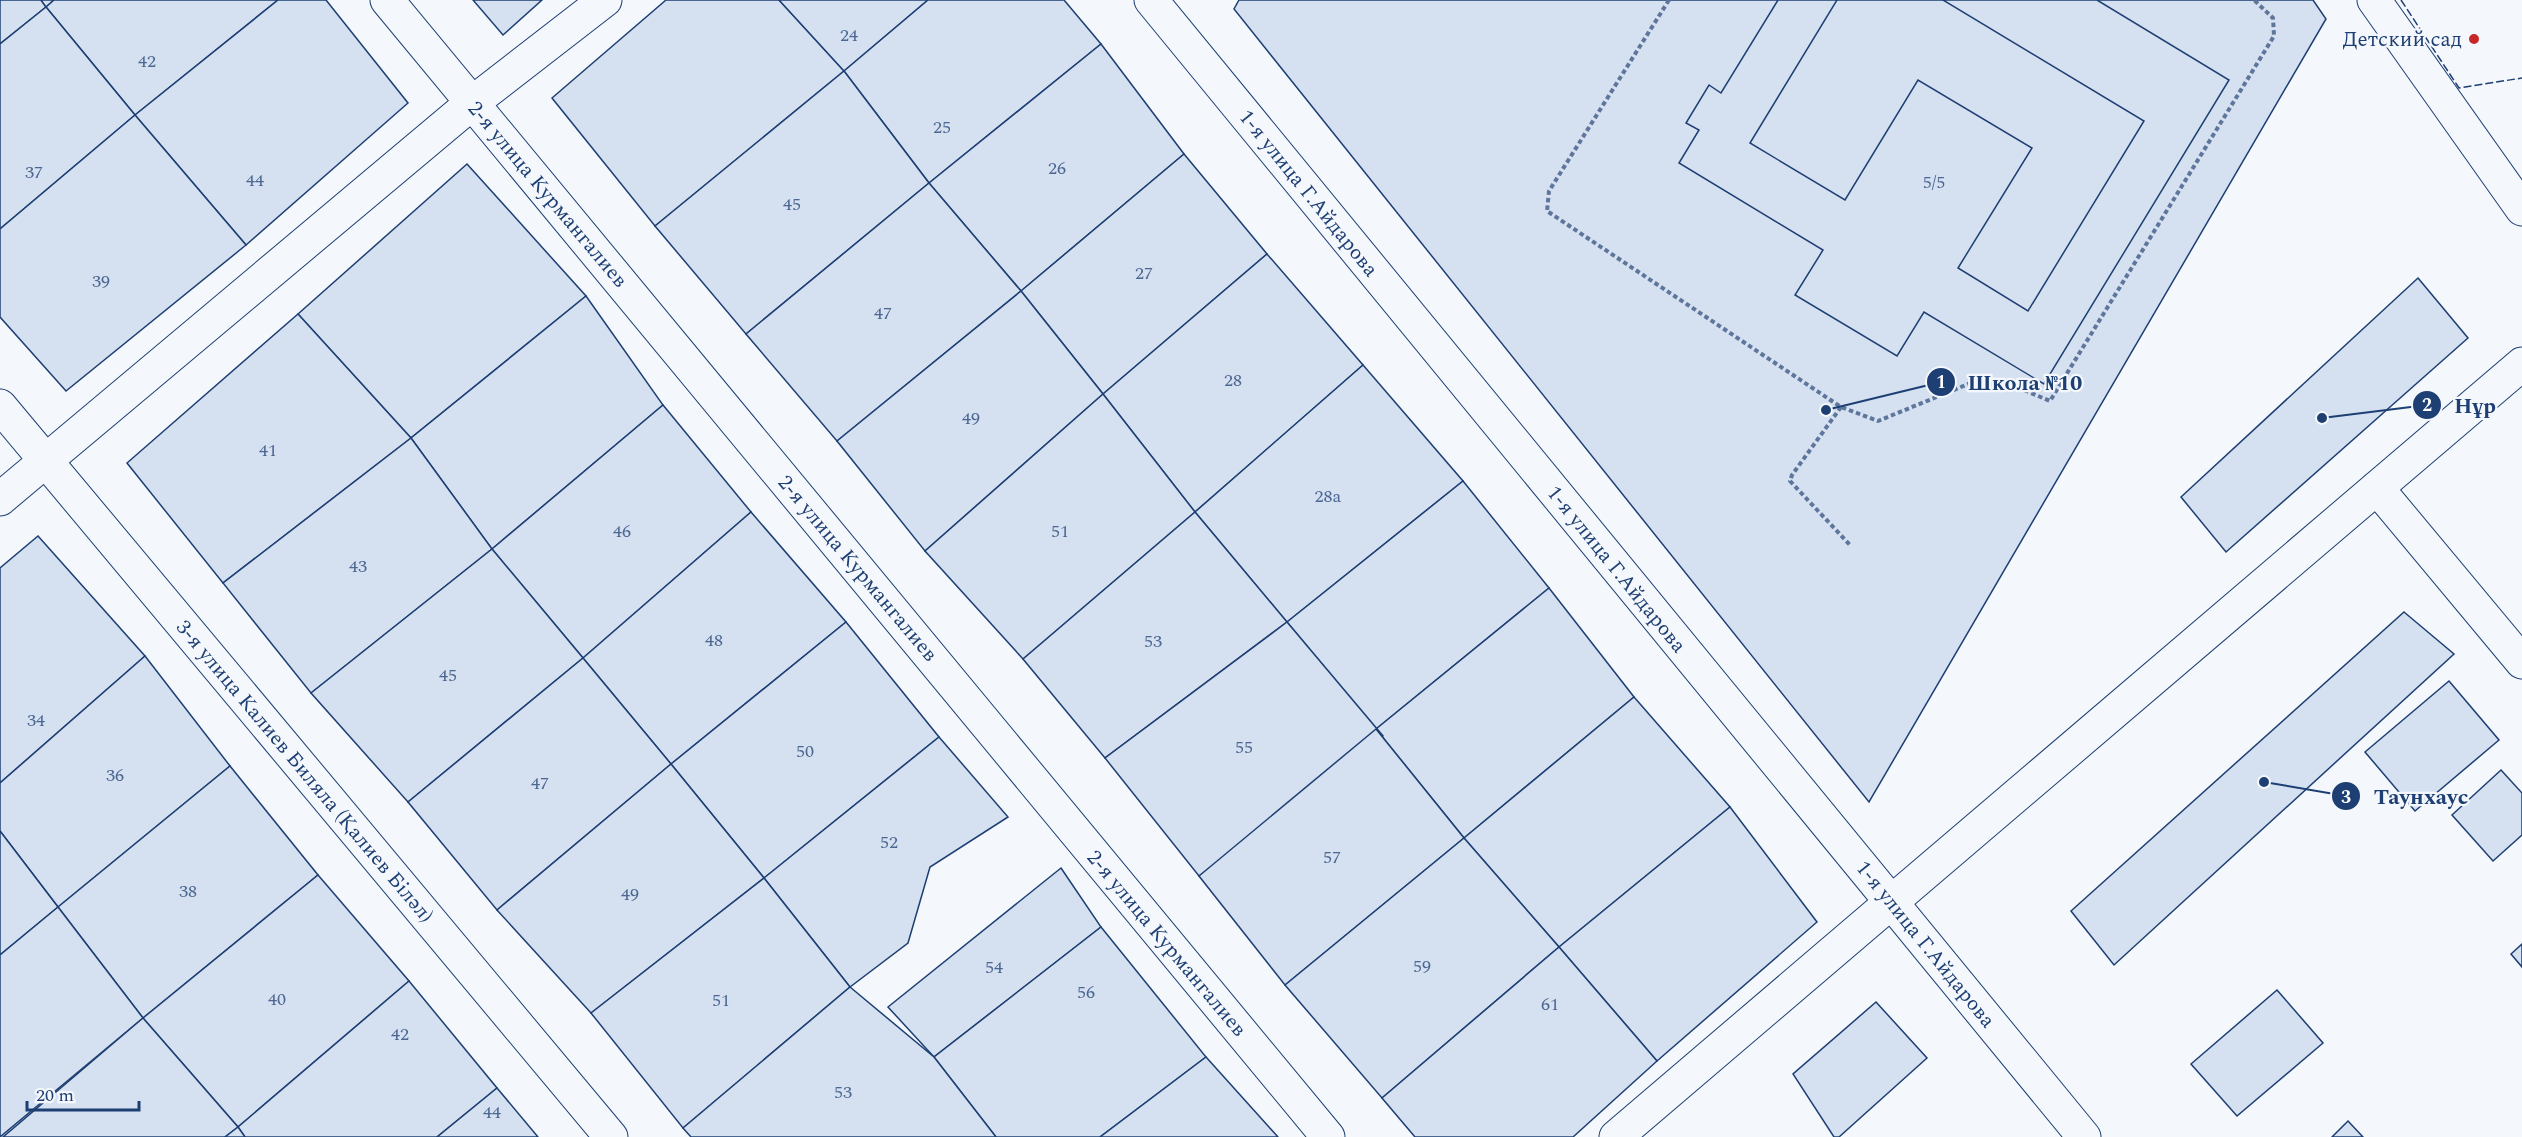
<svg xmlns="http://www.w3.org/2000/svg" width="2522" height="1137" font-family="Spectral,serif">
	<rect width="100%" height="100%" fill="#f4f7fb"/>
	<g fill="#d5e0f0" stroke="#1d3f73" stroke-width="1.5">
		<polygon points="0,0 41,0 46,7 0,44"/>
		<polygon points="41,0 54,0 46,7"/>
		<polygon points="54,0 278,0 135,115 46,7"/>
		<polygon points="278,0 326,0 408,103 246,245 135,115"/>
		<polygon points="473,0 542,0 503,35"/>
		<polygon points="666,0 779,0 844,71 655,226 552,98"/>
		<polygon points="779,0 928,0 844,71"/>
		<polygon points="928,0 1064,0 1101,44 929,183 844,71"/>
		<polygon points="1239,0 2313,0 2326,19 1869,802 1234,9"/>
		<polygon points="1778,0 1837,0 1750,143 1845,200 1918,80 2032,148 1958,268 2028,311 2144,121 1943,0 2097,0 2229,80 2044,384 1924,312 1897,356 1795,295 1823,250 1679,163 1699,130 1686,123 1709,85 1721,93"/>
		<polygon points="46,7 135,115 0,229 0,44"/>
		<polygon points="1101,44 1184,154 1021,291 929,183"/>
		<polygon points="844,71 929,183 746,334 655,226"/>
		<polygon points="135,115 246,245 66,391 0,317 0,229"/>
		<polygon points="1184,154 1267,254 1103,394 1021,291"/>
		<polygon points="467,164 586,296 411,438 298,314"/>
		<polygon points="929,183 1021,291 837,441 746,334"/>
		<polygon points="1267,254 1363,365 1195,512 1103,394"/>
		<polygon points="2418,278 2468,338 2226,552 2181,497"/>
		<polygon points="1021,291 1103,394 925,551 837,441"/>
		<polygon points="586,296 663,405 492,549 411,438"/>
		<polygon points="298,314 411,438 223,583 127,463"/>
		<polygon points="1363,365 1463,481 1287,622 1195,512"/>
		<polygon points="1103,394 1195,512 1023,659 925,551"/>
		<polygon points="663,405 751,512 583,658 492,549"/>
		<polygon points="411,438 492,549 311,693 223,583"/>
		<polygon points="1463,481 1549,588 1376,729 1287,622"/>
		<polygon points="751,512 846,622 671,764 583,658"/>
		<polygon points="1195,512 1287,622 1105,758 1023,659"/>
		<polygon points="38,536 145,656 0,783 0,568"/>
		<polygon points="492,549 583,658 408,802 311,693"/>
		<polygon points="1549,588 1634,697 1464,838 1376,729"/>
		<polygon points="2404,612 2454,654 2114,965 2071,911"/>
		<polygon points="846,622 939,737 764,878 671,764"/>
		<polygon points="1287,622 1383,736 1199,876 1105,758"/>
		<polygon points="145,656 230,766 58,907 0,831 0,783"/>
		<polygon points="583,658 671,764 497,910 408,802"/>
		<polygon points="2449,681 2499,740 2415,811 2365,752"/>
		<polygon points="1634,697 1730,807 1559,947 1464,838"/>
		<polygon points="1376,729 1464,838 1285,985 1199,876"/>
		<polygon points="939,737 1008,817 930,867 908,943 850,987 764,878"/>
		<polygon points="671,764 764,878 591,1013 497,910"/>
		<polygon points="230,766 318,875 143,1018 58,907"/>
		<polygon points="2501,770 2522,793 2522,835 2493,861 2452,815"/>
		<polygon points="1730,807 1817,922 1657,1061 1559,947"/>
		<polygon points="0,831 58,907 0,955"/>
		<polygon points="1464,838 1559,947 1382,1098 1285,985"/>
		<polygon points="1061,868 1101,927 934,1057 888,1007"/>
		<polygon points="318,875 409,981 238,1127 143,1018"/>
		<polygon points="764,878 850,987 683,1128 591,1013"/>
		<polygon points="58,907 143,1018 0,1137 0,955"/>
		<polygon points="1101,927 1206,1057 1100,1137 996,1137 934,1057"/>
		<polygon points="2522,944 2522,967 2511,954"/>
		<polygon points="1559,947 1657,1061 1573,1137 1415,1137 1382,1098"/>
		<polygon points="409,981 497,1088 437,1137 245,1137 238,1127"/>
		<polygon points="850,987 934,1057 996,1137 691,1137 683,1128"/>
		<polygon points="2277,990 2323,1043 2237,1116 2191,1064"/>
		<polygon points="1876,1002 1927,1058 1839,1137 1834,1137 1793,1074"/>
		<polygon points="143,1018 238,1127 225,1137 3,1137"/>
		<polygon points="1206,1057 1278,1137 1100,1137"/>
		<polygon points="497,1088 538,1137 437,1137"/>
		<polygon points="2348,1121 2363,1137 2332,1137"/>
		<polygon points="238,1127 245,1137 225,1137"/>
	</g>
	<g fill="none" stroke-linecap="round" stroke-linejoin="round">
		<defs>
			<g id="street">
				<polyline points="387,0 1328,1137"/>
				<polyline points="1151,0 2084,1137"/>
				<polyline points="2374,0 2522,209"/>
				<polyline points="0,406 611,1137"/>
				<polyline points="2377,488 2522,662"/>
				<polyline points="0,499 472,103 605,0"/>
			</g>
			<polyline id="secondary" points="1616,1137 2522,364"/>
		</defs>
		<use href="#street" stroke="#1d3f73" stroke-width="35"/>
		<use href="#secondary" stroke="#1d3f73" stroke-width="35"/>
		<g stroke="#5e769c" stroke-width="4" stroke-dasharray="4.5 3" stroke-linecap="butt">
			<polyline points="1669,0 1549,191 1547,211 1841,407 1878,421 1978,380 2000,380 2050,401 2274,36 2273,18 2254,0"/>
			<polyline points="1841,407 1792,475 1790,481 1850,545"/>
		</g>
		<use href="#street" stroke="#f4f7fb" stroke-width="33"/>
		<use href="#secondary" stroke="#f4f7fb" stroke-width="33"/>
		<polyline stroke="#1d3f73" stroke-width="1.5" stroke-dasharray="8 3" stroke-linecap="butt" points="2401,0 2459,88 2522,78"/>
	</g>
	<circle fill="#c62828" stroke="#f4f7fb" stroke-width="2" cx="2474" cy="39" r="6"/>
	<g text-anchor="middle" stroke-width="4.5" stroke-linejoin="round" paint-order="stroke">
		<g font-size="18" fill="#4b6792">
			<text x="849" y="41">24</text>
			<text x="147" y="67">42</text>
			<text x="942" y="133">25</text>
			<text x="1057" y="174">26</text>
			<text x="34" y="178">37</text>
			<text x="255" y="186">44</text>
			<text x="1934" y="188">5/5</text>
			<text x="792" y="210">45</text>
			<text x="1144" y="279">27</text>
			<text x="101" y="287">39</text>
			<text x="883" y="319">47</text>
			<text x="1233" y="386">28</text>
			<text x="971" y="424">49</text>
			<text x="268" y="456">41</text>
			<text x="1328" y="502">28а</text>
			<text x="622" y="537">46</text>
			<text x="1060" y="537">51</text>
			<text x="358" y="572">43</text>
			<text x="714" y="646">48</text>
			<text x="1153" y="647">53</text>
			<text x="448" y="681">45</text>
			<text x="36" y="726">34</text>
			<text x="1244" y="753">55</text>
			<text x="805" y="757">50</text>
			<text x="115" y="781">36</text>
			<text x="540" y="789">47</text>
			<text x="889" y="848">52</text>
			<text x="1332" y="863">57</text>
			<text x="188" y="897">38</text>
			<text x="630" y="900">49</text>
			<text x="1422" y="972">59</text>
			<text x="994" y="973">54</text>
			<text x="1086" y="998">56</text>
			<text x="277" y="1005">40</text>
			<text x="721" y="1006">51</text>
			<text x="1550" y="1010">61</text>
			<text x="400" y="1040">42</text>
			<text x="843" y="1098">53</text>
			<text x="492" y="1118">44</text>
		</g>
		<g font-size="21" fill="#1d3f73" stroke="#f4f7fb" text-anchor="end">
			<text x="2462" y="46">Детский сад</text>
		</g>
		<g font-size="21" fill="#1d3f73" stroke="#f4f7fb">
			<text transform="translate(1309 193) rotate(51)" y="7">1-я улица Г.Айдарова</text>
			<text transform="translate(548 194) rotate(50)" y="7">2-я улица Курмангалиев</text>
			<text transform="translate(858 568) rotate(50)" y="7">2-я улица Курмангалиев</text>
			<text transform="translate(1617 569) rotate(51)" y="7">1-я улица Г.Айдарова</text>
			<text transform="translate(305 771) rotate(50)" y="7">3-я улица Калиев Биляла (Қалиев Біләл)</text>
			<text transform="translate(1167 943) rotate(50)" y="7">2-я улица Курмангалиев</text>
			<text transform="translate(1926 944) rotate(51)" y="7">1-я улица Г.Айдарова</text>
		</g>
	</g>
	<path fill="none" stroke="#1d3f73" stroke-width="2" d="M1826 410L1941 382M2322 418L2427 405M2264 782L2346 796"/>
	<g fill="#1d3f73" stroke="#f4f7fb" stroke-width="2">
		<circle cx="1826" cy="410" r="6"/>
		<circle cx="2322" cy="418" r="6"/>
		<circle cx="2264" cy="782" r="6"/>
		<circle cx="1941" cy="382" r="15"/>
		<circle cx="2427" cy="405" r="15"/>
		<circle cx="2346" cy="796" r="15"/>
	</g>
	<g font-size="18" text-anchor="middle" font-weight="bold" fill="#fff">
		<text x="1941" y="388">1</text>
		<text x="2427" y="411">2</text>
		<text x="2346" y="803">3</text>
	</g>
	<g font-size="22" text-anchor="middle" font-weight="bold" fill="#1d3f73" stroke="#f4f7fb" stroke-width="4.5" stroke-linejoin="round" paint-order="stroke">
		<text x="2025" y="390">Школа №10</text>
		<text x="2475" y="413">Нұр</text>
		<text x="2421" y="804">Таунхаус</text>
	</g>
	<path d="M27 1101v9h112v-9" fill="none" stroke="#1d3f73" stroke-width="3"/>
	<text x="36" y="1101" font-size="18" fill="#1d3f73" stroke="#f4f7fb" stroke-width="4.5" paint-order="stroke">20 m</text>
</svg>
